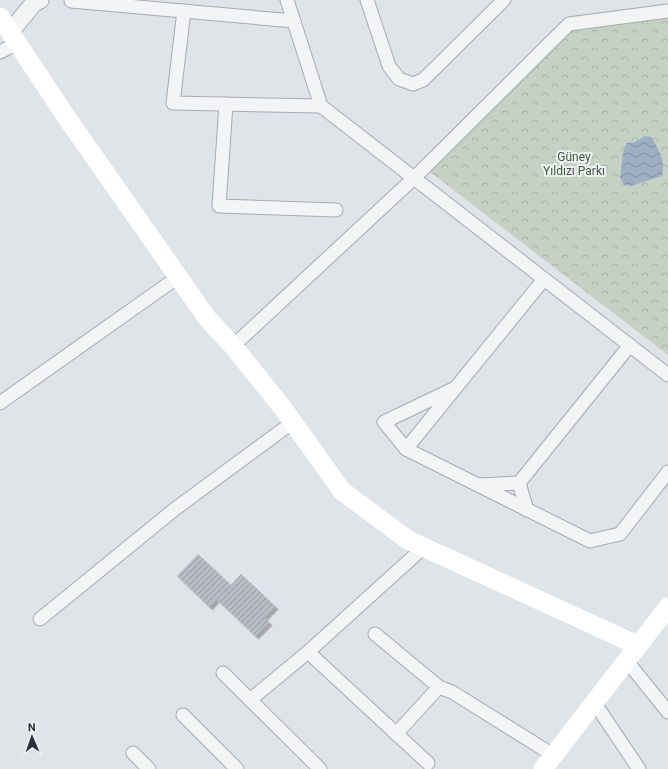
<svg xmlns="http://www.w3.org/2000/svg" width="668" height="769" font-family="Roboto,sans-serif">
	<defs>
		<pattern id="park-crowns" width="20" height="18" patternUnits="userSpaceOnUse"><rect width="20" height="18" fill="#c5d1c2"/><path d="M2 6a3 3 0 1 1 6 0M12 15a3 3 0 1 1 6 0" fill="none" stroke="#a9b4a8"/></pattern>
		<pattern id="water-waves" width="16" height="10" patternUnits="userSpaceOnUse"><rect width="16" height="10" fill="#9eafc4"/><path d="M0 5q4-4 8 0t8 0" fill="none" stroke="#818fa0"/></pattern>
		<pattern id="building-hatch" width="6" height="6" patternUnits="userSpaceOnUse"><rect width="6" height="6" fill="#b8bcc4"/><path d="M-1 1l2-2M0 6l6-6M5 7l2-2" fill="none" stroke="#9699a0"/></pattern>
		<filter id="shadow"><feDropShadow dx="3.5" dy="3.5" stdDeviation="0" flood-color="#0004"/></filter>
	</defs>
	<rect width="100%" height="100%" fill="#e0e3e8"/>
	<polygon fill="url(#park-crowns)" points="668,11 668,355 430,172 569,24"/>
	<path fill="url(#water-waves)" d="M645,136L651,137C659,149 666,162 662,176L631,186L624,185L620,178L623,152L627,143L635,142Z"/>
	<polygon fill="url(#building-hatch)" filter="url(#shadow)" points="198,554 231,585 241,574 275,606 264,617 269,622 255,636 216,599 209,607 177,576"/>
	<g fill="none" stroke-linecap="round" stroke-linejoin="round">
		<defs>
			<g id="minor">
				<polyline points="287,0 321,106 668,375"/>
				<polyline points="367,0 389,66 399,79 413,84 423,80 504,0"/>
				<polyline points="71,1 294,21"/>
				<polyline points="184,11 173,103 321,106"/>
				<polyline points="0,52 17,43"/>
				<polyline points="226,104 219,206 336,210"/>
				<polyline points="233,346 414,178 569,24 668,11"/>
				<polyline points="455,388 384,422 406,449 590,541 620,534 668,472"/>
				<polyline points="0,403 178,277"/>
				<polyline points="406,449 544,279"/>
				<polyline points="519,483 630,345"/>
				<polyline points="478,485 519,483 527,510"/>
				<polyline points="40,619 175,509 293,422"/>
				<polyline points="375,634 439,687 452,692 553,755"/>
				<polyline points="308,652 428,763"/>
				<polyline points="626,660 668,712"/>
				<polyline points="223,673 320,769"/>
				<polyline points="250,700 308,652 423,548"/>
				<polyline points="594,702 639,769"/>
				<polyline points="183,715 237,769"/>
				<polyline points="396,734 439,687"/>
				<polyline points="133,753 149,769"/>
			</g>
			<polyline id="tertiary" points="10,32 34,3 40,0"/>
		</defs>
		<use href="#minor" stroke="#a6aab1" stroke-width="15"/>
		<use href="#tertiary" stroke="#a6aab1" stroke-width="19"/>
		<use href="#minor" stroke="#f2f4f6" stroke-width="13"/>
		<use href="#tertiary" stroke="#f2f4f6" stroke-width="17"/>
		<g stroke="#fff" stroke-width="19">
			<polyline points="0,17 67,118 207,318 233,346 282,407 342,491 408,540 637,645"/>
			<polyline points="543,769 668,607"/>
		</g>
	</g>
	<g text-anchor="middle" stroke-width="4" stroke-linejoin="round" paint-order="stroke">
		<g font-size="12" fill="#3d5839" stroke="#eff2f5">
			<text x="574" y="161">Güney<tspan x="574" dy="14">Yıldızı Parkı</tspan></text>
		</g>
	</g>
	<g transform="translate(32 737) rotate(358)" stroke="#eff2f5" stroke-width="3" paint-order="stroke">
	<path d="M0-3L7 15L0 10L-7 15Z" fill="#2a303d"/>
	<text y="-6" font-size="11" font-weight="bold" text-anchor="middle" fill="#2a303d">N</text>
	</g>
</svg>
